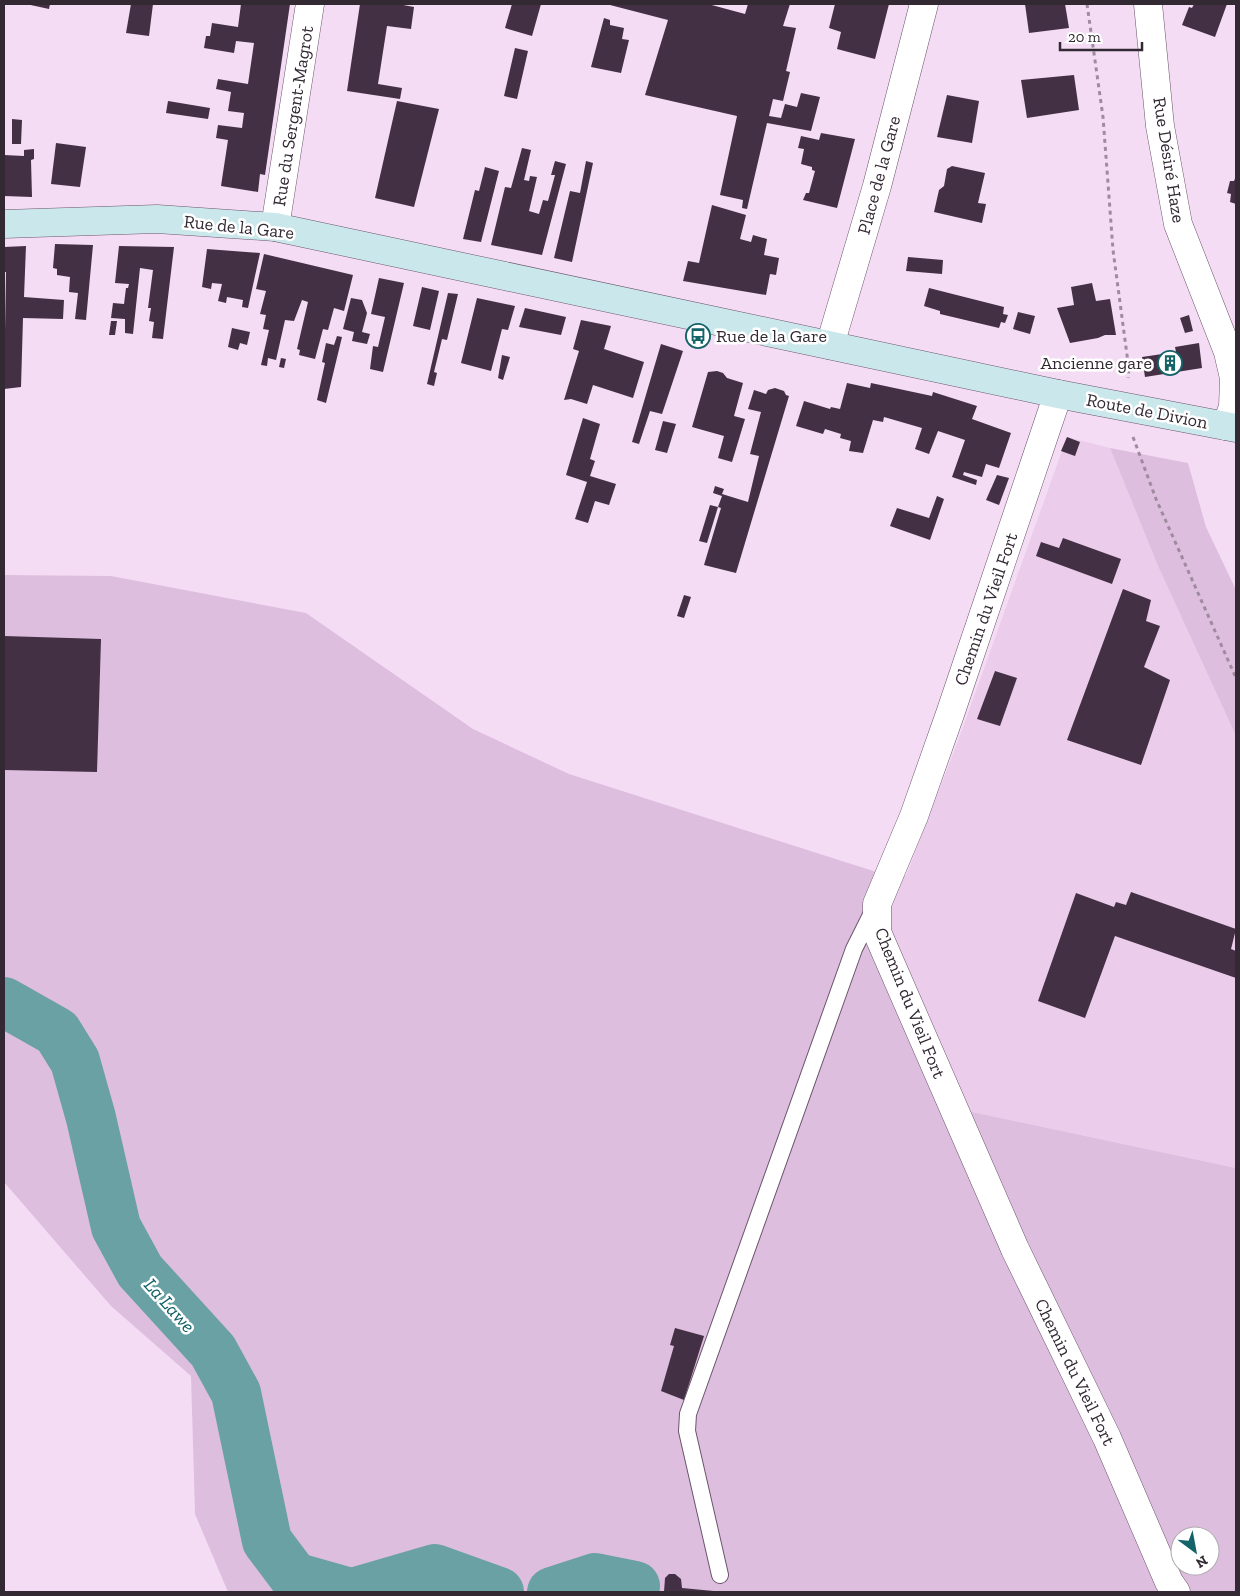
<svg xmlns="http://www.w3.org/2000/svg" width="1240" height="1596" font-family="'Zilla Slab',serif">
	<rect width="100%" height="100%" fill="#f5dcf5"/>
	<polygon fill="#ebcdeb" points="1067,437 1110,448 1158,566 1236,736 1236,1168 953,1108 883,946 889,876 906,876 958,741"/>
	<g fill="#debedf" fill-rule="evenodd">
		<polygon points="1110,448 1188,463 1206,527 1236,590 1236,736 1158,566"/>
		<path d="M4,575L111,576L306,613L473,729L569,774L889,876L877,904L953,1108L1236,1168V1592H228L195,1514L191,1376L111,1306L4,1182ZM1180,1536H1210V1566H1180Z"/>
	</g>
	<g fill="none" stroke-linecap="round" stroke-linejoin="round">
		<g stroke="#69a1a5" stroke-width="50">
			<polyline points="4,1002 57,1032 75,1061 91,1118 116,1227 140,1271 213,1351 236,1393 267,1541 294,1577 347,1592"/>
			<polyline points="356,1592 435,1569 499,1592"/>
			<polyline points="552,1592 595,1578 635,1586 634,1592"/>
		</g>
	</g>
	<g fill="#433044">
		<polygon points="26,4 50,4 49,9"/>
		<polygon points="131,4 153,4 149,36 126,33"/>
		<polygon points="241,4 290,4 265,175 260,174 258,192 221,186 228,140 216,138 218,125 242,128 244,113 228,111 231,92 216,89 218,79 248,84 254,43 236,41 234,53 204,48 206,36 210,36 212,23 238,27"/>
		<polygon points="360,4 398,4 414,7 411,29 387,26 378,84 402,88 400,99 347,91"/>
		<polygon points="512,4 541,4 532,36 505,28"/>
		<polygon points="610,4 708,4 745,14 748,4 790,4 783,26 796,28 786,71 790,72 783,101 773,99 769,116 781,118 785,104 797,107 801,93 820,97 811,131 767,123 747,209 742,208 743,200 720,195 737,116 645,95 668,20 610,5"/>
		<polygon points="835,4 889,4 875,59 837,49 841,32 829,28"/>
		<polygon points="1025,4 1065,4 1069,28 1029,33"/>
		<polygon points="1194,4 1227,4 1215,37 1182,25 1189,7 1192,8"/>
		<polygon points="604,18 610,20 610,25 624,28 622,39 629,40 621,73 591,67"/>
		<polygon points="515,48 528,51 517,99 504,96"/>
		<polygon points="1074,75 1079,110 1027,118 1021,80"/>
		<polygon points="947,95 979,101 972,143 937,137"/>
		<polygon points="168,101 210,108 208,119 166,113"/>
		<polygon points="397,101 439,109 414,207 375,198"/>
		<polygon points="12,119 22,120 21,144 12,144"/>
		<polygon points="821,133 855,139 837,208 803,200 806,193 809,193 815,171 812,170 812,167 801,164 804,149 798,148 801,136 819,140"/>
		<polygon points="56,143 86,147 80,187 51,184"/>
		<polygon points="522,148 531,150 524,180 529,181 530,176 537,177 529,211 539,214 543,200 548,201 555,175 551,175 555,161 566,164 542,255 491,245 505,187 511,188"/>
		<polygon points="34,149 34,159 31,160 32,197 4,196 4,155 24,156 24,150"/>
		<polygon points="586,161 593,163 572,262 554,258 570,191 580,193"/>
		<polygon points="952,166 985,173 978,203 986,204 982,223 934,212 939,190 944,186 947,169"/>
		<polygon points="485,167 499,171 481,242 463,239 475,190 479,191"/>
		<polygon points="1236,176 1236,204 1230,202 1231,194 1227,193 1230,181 1234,181"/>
		<polygon points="712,205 746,215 740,239 751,242 753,235 767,239 764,255 779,258 776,275 770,274 766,295 683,281 688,261 699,263"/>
		<polygon points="55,244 93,245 86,320 75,319 78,293 69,292 70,277 57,275 57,269 53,268"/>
		<polygon points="26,246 24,297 64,300 63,319 23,318 21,387 4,389 6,272 4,272 4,247"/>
		<polygon points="119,246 174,247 163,339 152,338 154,322 149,321 151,308 148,308 153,270 140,268 133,334 125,333 125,319 111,318 113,303 124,304 126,288 128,288 129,284 115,283"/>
		<polygon points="207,249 260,253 248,308 242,307 243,300 227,297 226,303 218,301 222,284 212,283 211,289 202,287"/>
		<polygon points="264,254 353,275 344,311 334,308 328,330 323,329 315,359 299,355 300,350 297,349 308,302 302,300 294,321 285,320 276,360 268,358 267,366 261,365 269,330 263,329 266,315 260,314 266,291 256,289"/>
		<polygon points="908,257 943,260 942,274 906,271"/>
		<polygon points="379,278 404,283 383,372 370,369 373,346 378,347 385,317 371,314"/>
		<polygon points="1092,283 1096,301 1110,299 1116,335 1105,335 1098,338 1070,343 1057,308 1074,305 1071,287"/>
		<polygon points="422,287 439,291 430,330 413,326"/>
		<polygon points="929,288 1004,307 1003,314 1008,315 1005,323 1001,322 999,328 940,314 940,311 924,306"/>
		<polygon points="448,293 458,294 447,340 442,339 434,372 437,373 434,386 427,384"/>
		<polygon points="351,298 362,300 367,313 362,332 370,334 367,344 352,341 354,332 343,329"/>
		<polygon points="477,298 515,306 508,330 502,329 491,371 461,363"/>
		<polygon points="525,308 566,317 561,335 519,327"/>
		<polygon points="1018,312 1035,316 1030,334 1013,329"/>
		<polygon points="1189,315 1193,331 1185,333 1180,318"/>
		<polygon points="581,320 611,326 604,349 644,362 633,398 593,385 587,404 571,399 564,400 579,351 573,349"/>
		<polygon points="111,321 117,321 115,335 109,335"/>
		<polygon points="232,328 250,332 247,345 240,343 238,350 228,347"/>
		<polygon points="337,336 342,337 326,403 317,400 325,363 322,362 326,343 334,345"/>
		<polygon points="1199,343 1202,368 1145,377 1142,357 1176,352 1175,347"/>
		<polygon points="661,344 683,351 662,414 650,411 639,444 632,442"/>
		<polygon points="502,355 510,357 503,380 498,378"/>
		<polygon points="281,358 286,359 284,368 279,367"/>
		<polygon points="717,371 723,373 727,378 743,383 734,416 745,419 732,462 718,458 724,436 692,427 708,372"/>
		<polygon points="847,383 870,388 871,383 932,396 933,392 977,406 972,419 1011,433 999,468 986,464 982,477 964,472 963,475 977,480 976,485 952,477 965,440 938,431 929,454 915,449 922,428 884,417 883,422 873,420 863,453 849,451 851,441 840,438 841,434 825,429 823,434 796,426 804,401 830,409 831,407 840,409"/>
		<polygon points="775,388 784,391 786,395 789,396 736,573 704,565 721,508 718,507 722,496 713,493 715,486 724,489 722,494 748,502 759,456 750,454 761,412 748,409 754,390 766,394 768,390"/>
		<polygon points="583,418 600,424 590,459 595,461 590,476 616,484 609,505 595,501 588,523 575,519 587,482 566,475"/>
		<polygon points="663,421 676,424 667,453 655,450"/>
		<polygon points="1067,437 1080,442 1075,456 1061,451"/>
		<polygon points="997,475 1009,478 999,505 986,500"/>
		<polygon points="937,496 944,499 930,540 890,526 897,508 929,518"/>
		<polygon points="710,505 718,507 707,543 699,541"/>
		<polygon points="1063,538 1121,559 1112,584 1036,556 1041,542 1059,548"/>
		<polygon points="1123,589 1151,600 1146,621 1160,626 1144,667 1170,680 1141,765 1067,740"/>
		<polygon points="684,595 691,597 684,618 677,616"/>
		<polygon points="4,636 101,639 97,772 4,770"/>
		<polygon points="995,671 1017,678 1000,726 977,719"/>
		<polygon points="1131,892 1236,929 1231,949 1236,951 1236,978 1115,936 1085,1018 1038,1001 1076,893 1114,907 1116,902 1126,905"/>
		<polygon points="675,1328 704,1336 684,1400 661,1391 674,1346 670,1345"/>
		<polygon points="669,1574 675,1574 681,1579 682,1588 724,1592 664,1592 665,1578"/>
	</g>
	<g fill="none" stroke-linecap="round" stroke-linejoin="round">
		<defs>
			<polyline id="service" points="720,1575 687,1431 688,1414 854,949 873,911"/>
			<g id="minor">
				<polyline points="1148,4 1160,126 1178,224 1228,352 1234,378 1233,407 1226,426"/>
				<polyline points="275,227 310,4"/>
				<polyline points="830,345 877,186 924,4"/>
				<polyline points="1058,394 950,714 914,816 877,904 877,932 883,946 1015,1249 1107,1438 1169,1582 1176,1592"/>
			</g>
			<polyline id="secondary" points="4,224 157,219 275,227 1058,394 1236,428"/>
		</defs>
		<use href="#service" stroke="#6b566c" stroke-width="18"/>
		<use href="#minor" stroke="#6b566c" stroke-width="29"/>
		<use href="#secondary" stroke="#6b566c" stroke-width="29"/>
		<g stroke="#9e8c9e" stroke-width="3" stroke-dasharray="4 4" stroke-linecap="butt">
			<polyline points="1087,4 1103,117 1113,250 1129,370 1128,378"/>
			<polyline points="1133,437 1156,499 1236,678"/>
		</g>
		<use href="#service" stroke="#fff" stroke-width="16"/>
		<use href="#minor" stroke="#fff" stroke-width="28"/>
		<use href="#secondary" stroke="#cae8eb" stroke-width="28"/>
	</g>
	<defs>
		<symbol id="bus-ring" viewBox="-11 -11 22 22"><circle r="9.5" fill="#fff" stroke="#136368" stroke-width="1.5"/><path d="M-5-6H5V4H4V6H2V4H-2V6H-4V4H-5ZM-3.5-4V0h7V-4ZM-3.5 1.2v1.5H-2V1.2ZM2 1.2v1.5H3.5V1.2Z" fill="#136368"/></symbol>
		<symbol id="building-ring" viewBox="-11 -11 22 22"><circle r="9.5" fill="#fff" stroke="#136368" stroke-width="1.5"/><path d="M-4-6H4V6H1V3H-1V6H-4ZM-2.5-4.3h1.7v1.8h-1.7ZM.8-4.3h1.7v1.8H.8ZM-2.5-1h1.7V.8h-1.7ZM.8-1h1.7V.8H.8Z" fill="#136368"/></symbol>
	</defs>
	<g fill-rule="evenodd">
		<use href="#bus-ring" x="684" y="322" width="28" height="28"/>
		<use href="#building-ring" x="1156" y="349" width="28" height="28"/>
	</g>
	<g text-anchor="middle" stroke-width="5" stroke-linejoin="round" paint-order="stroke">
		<g font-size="18" fill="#322932" stroke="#fff">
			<text transform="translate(293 116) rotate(-81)" y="6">Rue du Sergent-Magrot</text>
			<text transform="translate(1169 160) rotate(81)" y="6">Rue Désiré Haze</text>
			<text transform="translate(879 175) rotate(-75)" y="6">Place de la Gare</text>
			<text transform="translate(239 227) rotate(6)" y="6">Rue de la Gare</text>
			<text transform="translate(1147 411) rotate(11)" y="6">Route de Divion</text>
			<text transform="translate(986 609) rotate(-71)" y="6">Chemin du Vieil Fort</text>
			<text transform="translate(910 1003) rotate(68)" y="6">Chemin du Vieil Fort</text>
			<text transform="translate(1075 1372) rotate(64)" y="6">Chemin du Vieil Fort</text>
		</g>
		<g font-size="18" fill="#322932" stroke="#fff" text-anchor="start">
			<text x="716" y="342">Rue de la Gare</text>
			<text x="1152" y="369" text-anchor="end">Ancienne gare</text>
		</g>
		<g font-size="19" font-style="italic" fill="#0b5d62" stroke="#fff">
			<text transform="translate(170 1305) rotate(48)" y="7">La Lawe</text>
		</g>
	</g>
	<rect width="1240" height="1596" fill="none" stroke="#322932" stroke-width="10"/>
	<g transform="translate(1195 1551) rotate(148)"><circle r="24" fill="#ffffff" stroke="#ada9ad"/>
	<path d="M0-4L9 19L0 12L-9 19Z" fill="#136368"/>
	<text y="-8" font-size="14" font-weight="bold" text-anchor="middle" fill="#322932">N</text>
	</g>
	<path d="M1060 42v8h82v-8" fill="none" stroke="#322932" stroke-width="2.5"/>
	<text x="1068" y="42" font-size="15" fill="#322932" stroke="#ffffff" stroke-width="4" paint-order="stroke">20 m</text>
</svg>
